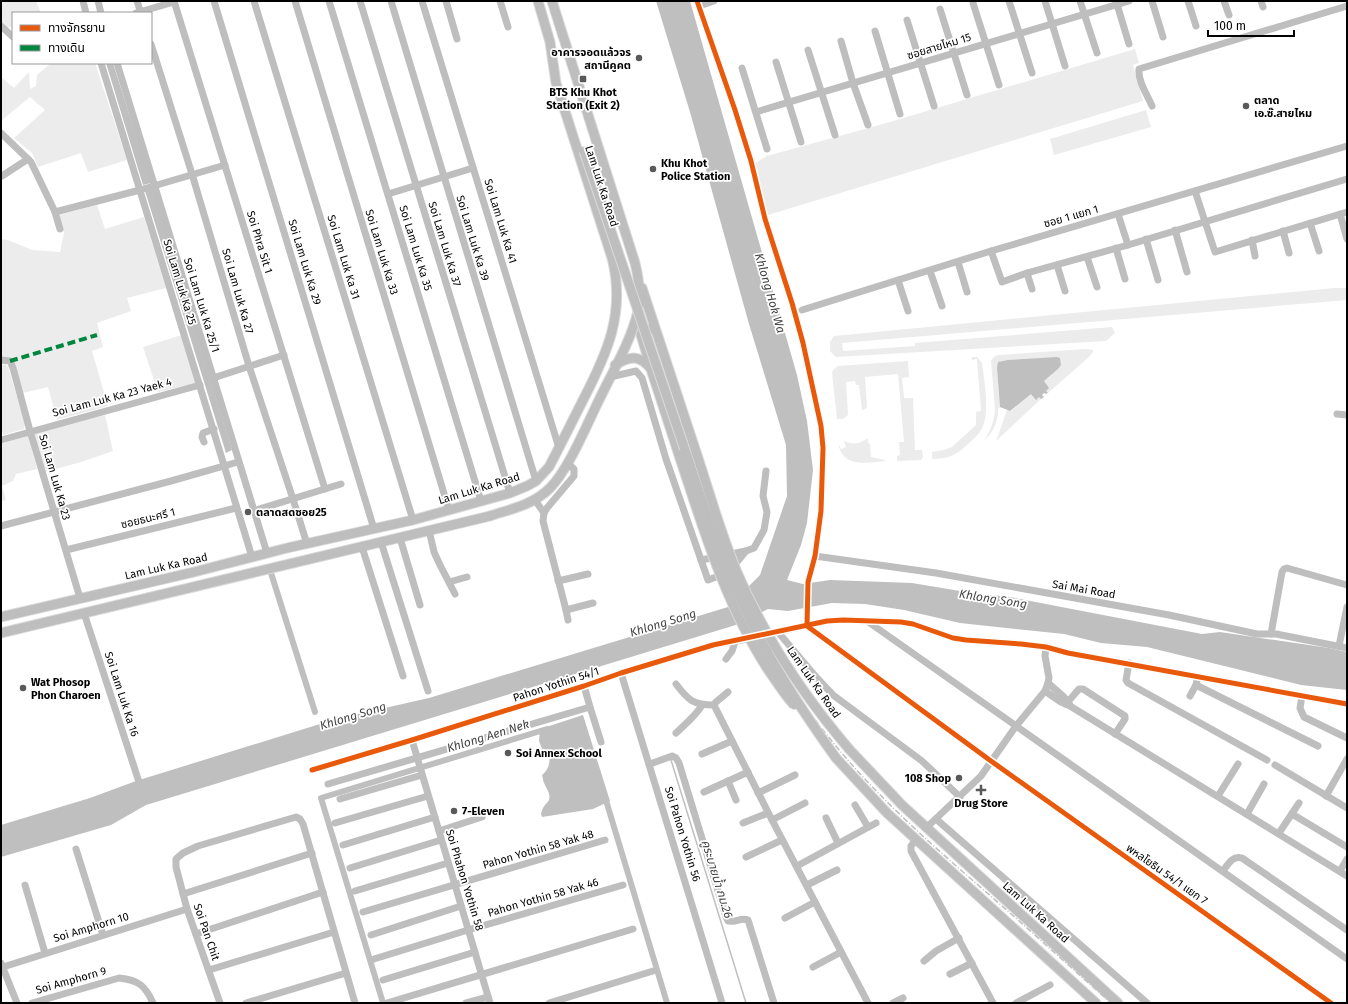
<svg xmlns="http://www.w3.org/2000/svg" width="1348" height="1004" font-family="'Fira Sans','Noto Sans Thai',sans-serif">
	<rect width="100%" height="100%" fill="#fff"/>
	<g fill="#ececec">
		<polygon points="1,1 36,1 41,13 13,13 13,26 2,30"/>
		<polygon points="1135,49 1139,63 1133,65 1143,101 768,215 755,163 767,156 890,122"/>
		<polygon points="51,63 95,63 127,160 88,172 81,153 38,167 32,153 14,138 45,110 30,97 1,121 1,77 14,88 29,72 30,89 36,86 37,75"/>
		<polygon points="1146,110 1151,127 1054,155 1050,139"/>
		<polygon points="97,205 105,229 144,217 166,288 127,298 131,311 97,323 103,347 92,351 108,406 57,420 48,387 23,393 13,360 7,357 1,358 1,239 8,240 32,250 60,252 64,233 59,215"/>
		<polygon points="1334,288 1347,288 1347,300 842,343 843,351 915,346 915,343 1112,327 1115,333 1106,341 836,357 830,351 830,342 834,336"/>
		<polygon points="182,335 196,382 193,384 158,392 143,347"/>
		<path d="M1086,349L1093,350V352L1089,357L1048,393L1046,391L1044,381L1058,369L997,368L1000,407L998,409C999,421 992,434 984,441C990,431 994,422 995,410L991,361L994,357L998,355Z"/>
		<path d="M972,357H977L982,363C984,381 992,418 979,433C976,437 972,440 968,444C957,455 948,459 932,459V452L944,450L952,447L976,425V412L981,411L977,359L972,360Z"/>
		<polygon points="908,361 909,377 902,378 904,398 913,398 915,450 922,450 923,457 921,460 897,461 897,456 900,455 899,442 904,442 898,374 865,377 867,407 865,409 862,410 859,385 856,385 855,381 846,382 848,415 843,419 837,419 832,373 833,370 838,366"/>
		<polygon points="5,364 8,367 25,424 24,429 3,435 1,428 1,365"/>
		<polygon points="1031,393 1039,397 1041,399 996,441 1007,410 1011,411"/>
		<polygon points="105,415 113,451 81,462 45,472 34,436 35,432"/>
		<polygon points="28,436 37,469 16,474 13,481 2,486 6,500 1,501 1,444"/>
		<path d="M868,438V443L870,444L871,457L885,460V461C865,463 843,468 838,443L841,449L846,447L844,441C853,445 860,444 868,438Z"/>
	</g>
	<g fill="#bfbfbf">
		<polygon points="656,1 690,1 797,375 807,421 813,470 807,523 801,545 787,580 803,584 830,580 912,583 972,593 1010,597 1202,634 1220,632 1329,648 1347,652 1347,690 1301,685 1147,647 1101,643 1064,634 960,623 904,610 865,604 832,603 788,611 768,609 739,624 146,805 111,825 1,857 1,825 90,798 136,781 336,719 429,698 728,607 760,575 787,496 786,445 749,324 690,112"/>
		<polygon points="106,63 113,63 151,183 143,185"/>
		<polygon points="153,189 232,450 226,453 145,191"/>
		<polygon points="1057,357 1060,358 1061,365 1058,369 1044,381 1049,388 1046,391 1048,393 1046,394 1044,393 1042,395 1044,397 1041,399 1039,397 1036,400 1031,394 1010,411 1000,407 997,368 998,362 1008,360"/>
		<path d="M583,715L610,801L593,809L542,817L541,814C543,805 546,805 549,800C551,794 547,790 545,785C543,782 543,778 542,775C550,769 551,759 548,750L542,749L539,741L540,729Z"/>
	</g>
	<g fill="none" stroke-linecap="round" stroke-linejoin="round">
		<polyline stroke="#bfbfbf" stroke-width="1.5" points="671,760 746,1003"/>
		<g stroke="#bfbfbf" stroke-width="6">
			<polyline points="271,573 315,712"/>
			<polyline points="605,797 667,1003"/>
			<polyline points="383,1003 321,798 547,729"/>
		</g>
		<defs>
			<g id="major">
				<polyline points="642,288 696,452"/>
				<polyline points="650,329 642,332 641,335 650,365"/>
				<path d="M615,365C630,356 639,354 651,369L679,455"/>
				<path d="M1,617L194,572L287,548L413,520L510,493L527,486L536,481L549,467C560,446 571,424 582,402C607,354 626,313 612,258L556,83L550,42L538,1"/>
				<path d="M1,633L490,516C511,509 533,505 550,488C569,469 587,424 600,398C613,371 631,341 638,311C641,295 639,279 635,263L552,1"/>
				<polyline points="849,749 902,805 1118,1003"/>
				<polyline points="836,758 887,813 1096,1003"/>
			</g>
		</defs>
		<use href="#major" stroke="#dbdbdb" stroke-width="11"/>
		<g stroke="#bebebe" stroke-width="7">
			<polyline points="83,1 86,13"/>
			<polyline points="98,1 101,13"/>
			<polyline points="137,1 141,13"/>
			<polyline points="174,1 325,489"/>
			<polyline points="214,1 374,529"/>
			<polyline points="254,1 413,520"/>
			<polyline points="295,1 449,510"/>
			<polyline points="329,1 481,501"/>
			<polyline points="360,1 510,493"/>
			<polyline points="391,1 536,481"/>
			<polyline points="422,1 559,448"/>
			<polyline points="446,1 457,39"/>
			<polyline points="500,1 508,27"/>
			<polyline points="697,1 735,110 751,161 765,219 792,303 803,343 821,426 823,448 821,511 815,556 808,582 807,626"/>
			<polyline points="1009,1 1032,73"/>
			<polyline points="1045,1 1065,66"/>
			<polyline points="1080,1 1097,53"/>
			<polyline points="1116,1 1129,44"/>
			<polyline points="1152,1 1163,37"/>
			<polyline points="1188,1 1196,26"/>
			<polyline points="1224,1 1229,15"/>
			<polyline points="1261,1 1263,7"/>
			<polyline points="973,3 999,85"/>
			<polyline points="699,6 714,1"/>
			<polyline points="940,9 967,95"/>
			<polyline points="136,13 174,2"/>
			<polyline points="907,20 934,106"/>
			<polyline points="1,26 13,37"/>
			<polyline points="875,31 900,114"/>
			<polyline points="841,41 853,83 868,125"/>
			<polyline points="151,44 192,174 249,366 293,499 307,544"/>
			<polyline points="808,50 835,135"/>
			<polyline points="776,62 801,142"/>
			<polyline points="101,63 252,557"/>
			<polyline points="117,63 267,553"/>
			<polyline points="742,68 767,149"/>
			<path d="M1152,106C1147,94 1138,82 1139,69L1347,6"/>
			<polyline points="756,112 1129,1"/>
			<polyline points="1,133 31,162 55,212 60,229"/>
			<polyline points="2,176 28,159"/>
			<polyline points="1195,191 1215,252 1347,212"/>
			<polyline points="388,194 473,168"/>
			<polyline points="55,212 140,190 225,165"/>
			<polyline points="1118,214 1128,245"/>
			<polyline points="1340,214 1347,239"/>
			<polyline points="1310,223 1319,251"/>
			<polyline points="1175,230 1187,272"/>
			<polyline points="1283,231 1289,253"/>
			<polyline points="1146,239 1158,280"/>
			<polyline points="1252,240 1255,256"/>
			<polyline points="1116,248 1125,279"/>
			<polyline points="991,251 1002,282 1027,273 1128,245 1347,179"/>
			<polyline points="1087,257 1097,287"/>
			<polyline points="958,262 967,292"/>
			<polyline points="1057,265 1065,291"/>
			<polyline points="930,271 942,306"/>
			<polyline points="1027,273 1032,289"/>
			<polyline points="898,280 908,311"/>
			<polyline points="802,310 991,251 1347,146"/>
			<polyline points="1,360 10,361 13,368 30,431 80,598"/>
			<polyline points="610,377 636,371 642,378 666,459 708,580 724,574"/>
			<polyline points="213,378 284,355"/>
			<polyline points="1337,414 1347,415"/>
			<polyline points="1,440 200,385"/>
			<polyline points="204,442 202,437 203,433 214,429"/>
			<polyline points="567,463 574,469 574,476 547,508 544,513 543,521 566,610 593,603"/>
			<polyline points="535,500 544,513"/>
			<polyline points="253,511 341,484"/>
			<polyline points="1,526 171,481 238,462"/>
			<polyline points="429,530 434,552 440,565 455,594"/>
			<polyline points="400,538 420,605"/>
			<polyline points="381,542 428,691"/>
			<polyline points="362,547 403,676"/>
			<polyline points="66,550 236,508"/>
			<polyline points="815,556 936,573 1169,615 1257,634 1276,634 1347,648"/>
			<polyline points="701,560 746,551 754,548 764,530 767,512 763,496 766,471"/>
			<polyline points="732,568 746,551"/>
			<polyline points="558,581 588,574"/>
			<polyline points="449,582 467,577"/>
			<polyline points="566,610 568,620"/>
			<polyline points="84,613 139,782"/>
			<polyline points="867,621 1347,959"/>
			<polyline points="807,626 991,761 1331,1003"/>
			<polyline points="778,632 816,677 833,695 922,761 960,797"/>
			<polyline points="1271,634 1282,572 1284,569 1287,568 1347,585"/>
			<polyline points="763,635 827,621 843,620 901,622 913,624 953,638 966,640 1021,644 1046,647 1068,653 1347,704"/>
			<polyline points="1339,646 1347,607"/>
			<polyline points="726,659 732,651 735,642"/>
			<polyline points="1129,663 1126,680 1128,683 1267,760"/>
			<polyline points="621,673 722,1003"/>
			<polyline points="1048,683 1064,697 1070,705"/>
			<path d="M676,684C688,700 693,705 714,705"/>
			<polyline points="1196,685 1318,746"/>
			<polyline points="1045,691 1061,702 1070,706 1347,876"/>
			<polyline points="728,692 716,702 714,705 717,711 772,820 868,1003"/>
			<polyline points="1190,696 1196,685 1197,680"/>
			<polyline points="1302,696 1300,708 1304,717 1347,738"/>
			<polyline points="1066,704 1079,689 1083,689 1125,716 1125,719 1115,734"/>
			<polyline points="590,707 601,742"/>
			<path d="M676,733C685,724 696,716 702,705"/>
			<polyline points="412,740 490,1003"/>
			<polyline points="702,754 732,741"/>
			<path d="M650,764L672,756L676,758L679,763L726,917L728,921C735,923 741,917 748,920L774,1003"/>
			<polyline points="1275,765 1347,808"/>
			<polyline points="312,770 412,740 584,686 621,673 713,645 753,638"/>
			<polyline points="728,781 736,800"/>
			<polyline points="328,784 590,707 584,686"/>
			<polyline points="704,792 748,772"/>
			<polyline points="758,793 795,775"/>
			<polyline points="1218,796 1238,764"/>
			<polyline points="1326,796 1347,759"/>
			<polyline points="340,799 422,775"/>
			<polyline points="855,805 868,827"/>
			<polyline points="1247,814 1264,784"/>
			<polyline points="1292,814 1347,847"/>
			<polyline points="826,818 838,843"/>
			<polyline points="936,819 1147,1003"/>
			<polyline points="772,820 805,803"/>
			<polyline points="335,823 428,796"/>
			<polyline points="743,823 768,813"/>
			<polyline points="926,828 981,776 1016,726 1045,691 1048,683 1049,678 1045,656 1046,647"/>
			<polyline points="439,831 482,817"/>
			<polyline points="1279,833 1299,803"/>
			<polyline points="916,839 911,846 911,851 993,1003"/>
			<polyline points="343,845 435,817"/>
			<polyline points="76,849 103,935"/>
			<polyline points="746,857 782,840"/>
			<polyline points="797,866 876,823"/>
			<polyline points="350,868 441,840"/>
			<path d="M1223,871C1228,864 1233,855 1242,858L1347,930"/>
			<polyline points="1340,871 1347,859"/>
			<polyline points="25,885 45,953"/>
			<polyline points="807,885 837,870"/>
			<polyline points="355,891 448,863"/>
			<polyline points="183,894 312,853"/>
			<polyline points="363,912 605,840"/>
			<polyline points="785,918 815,902"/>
			<polyline points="196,934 323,892"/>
			<polyline points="371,935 461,906"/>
			<polyline points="374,959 468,930 623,885"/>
			<polyline points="924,961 936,951 959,938"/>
			<polyline points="1,963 17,1003"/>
			<polyline points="3,967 187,909"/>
			<polyline points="813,967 841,952"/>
			<polyline points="209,970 334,932"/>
			<polyline points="950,974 972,963"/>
			<polyline points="383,980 475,952"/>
			<path d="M32,1003L119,978C138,980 145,985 153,1003"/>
			<polyline points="220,1003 187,909 176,867 176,859 183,853 198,846 296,817 300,819 303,824 355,1003"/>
			<polyline points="246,1003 346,973"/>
			<polyline points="387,1003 633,929"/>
			<polyline points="466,1003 488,997"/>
			<polyline points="549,1003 653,971"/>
			<polyline points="893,1003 903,998"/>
			<polyline points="1016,1003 1050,985"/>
		</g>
		<use href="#major" stroke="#bebebe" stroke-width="9"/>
		<path stroke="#bebebe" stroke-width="1.5" stroke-dasharray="6 2 1 2" stroke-linecap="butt" d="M548,1C587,125 627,250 667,374C685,428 699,484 718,538C744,609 780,676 827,735C871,791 924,838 978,885C1023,924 1067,964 1111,1003"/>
		<defs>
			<g id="major-bridge">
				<path d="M584,151L712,530C741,614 784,686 836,758"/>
				<path d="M696,452C709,491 720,531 736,570C764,636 803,695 849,749"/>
				<path d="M679,455C703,528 725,603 767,668C776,681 784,694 794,705"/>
			</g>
		</defs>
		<use href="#major-bridge" stroke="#dbdbdb" stroke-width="11" stroke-linecap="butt"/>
		<use href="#major-bridge" stroke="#bebebe" stroke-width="9"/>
		<polyline stroke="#00873e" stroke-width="4" stroke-dasharray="8 4" stroke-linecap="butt" points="10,361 97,335"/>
		<defs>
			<g id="cycleway">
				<polyline points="697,1 735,110 751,161 765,219 792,303 803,343 821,426 823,448 821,511 815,556 808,582 807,626"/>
				<polyline points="807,626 991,761 1331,1003"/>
				<polyline points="312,770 412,740 584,686 621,673 713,645 827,621 843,620 901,622 913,624 953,638 966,640 1021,644 1046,647 1068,653 1347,704"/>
			</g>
		</defs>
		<use href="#cycleway" stroke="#fff" stroke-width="8"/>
		<use href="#cycleway" stroke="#e8590c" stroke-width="5"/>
	</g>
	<g fill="#595959" stroke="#fff" stroke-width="1.5">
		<circle cx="639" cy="58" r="4"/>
		<rect x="579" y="75" width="8" height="8" rx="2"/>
		<circle cx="1246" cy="106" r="4"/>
		<circle cx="653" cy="169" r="4"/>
		<circle cx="248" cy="512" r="4"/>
		<circle cx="23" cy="688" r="4"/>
		<circle cx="508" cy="753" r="4"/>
		<circle cx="959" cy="778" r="4"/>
		<path d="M979 784h4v4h4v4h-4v4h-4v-4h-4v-4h4z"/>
		<circle cx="454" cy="811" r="4"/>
	</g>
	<g text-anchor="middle" stroke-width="3.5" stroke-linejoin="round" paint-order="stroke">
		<g font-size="11" fill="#000" stroke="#fff">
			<text transform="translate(939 46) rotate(-17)" y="4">ซอยสายไหม 15</text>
			<text transform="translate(602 186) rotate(72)" y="4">Lam Luk Ka Road</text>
			<text transform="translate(1071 216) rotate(-16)" y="4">ซอย 1 แยก 1</text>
			<text transform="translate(501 221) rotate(73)" y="4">Soi Lam Luk Ka 41</text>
			<text transform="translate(473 238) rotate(73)" y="4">Soi Lam Luk Ka 39</text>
			<text transform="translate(260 242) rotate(73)" y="4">Soi Phra Sit 1</text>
			<text transform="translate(445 244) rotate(73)" y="4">Soi Lam Luk Ka 37</text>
			<text transform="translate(416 248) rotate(73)" y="4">Soi Lam Luk Ka 35</text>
			<text transform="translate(382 252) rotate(73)" y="4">Soi Lam Luk Ka 33</text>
			<text transform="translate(344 257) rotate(73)" y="4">Soi Lam Luk Ka 31</text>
			<text transform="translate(305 262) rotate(73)" y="4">Soi Lam Luk Ka 29</text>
			<text transform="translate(180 282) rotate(73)" y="4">Soi Lam Luk Ka 25</text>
			<text transform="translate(238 291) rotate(74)" y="4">Soi Lam Luk Ka 27</text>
			<text transform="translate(202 305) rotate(73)" y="4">Soi Lam Luk Ka 25/1</text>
			<text transform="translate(112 397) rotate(-15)" y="4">Soi Lam Luk Ka 23 Yaek 4</text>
			<text transform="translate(55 477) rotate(74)" y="4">Soi Lam Luk Ka 23</text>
			<text transform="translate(479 488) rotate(-17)" y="4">Lam Luk Ka Road</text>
			<text transform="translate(148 518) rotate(-14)" y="4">ซอยธนะศรี 1</text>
			<text transform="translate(166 566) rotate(-13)" y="4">Lam Luk Ka Road</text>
			<text transform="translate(1084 589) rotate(10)" y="4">Sai Mai Road</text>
			<text transform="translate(814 682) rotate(55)" y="4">Lam Luk Ka Road</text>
			<text transform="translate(556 684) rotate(-18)" y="4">Pahon Yothin 54/1</text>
			<text transform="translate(122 694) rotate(72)" y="4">Soi Lam Luk Ka 16</text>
			<text transform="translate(683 834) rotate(73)" y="4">Soi Pahon Yothin 56</text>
			<text transform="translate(538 849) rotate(-16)" y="4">Pahon Yothin 58 Yak 48</text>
			<text transform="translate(1167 874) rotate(35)" y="4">พหลโยธิน 54/1 แยก 7</text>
			<text transform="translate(465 880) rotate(73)" y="4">Soi Phahon Yothin 58</text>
			<text transform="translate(543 897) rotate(-16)" y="4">Pahon Yothin 58 Yak 46</text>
			<text transform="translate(1036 912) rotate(42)" y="4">Lam Luk Ka Road</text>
			<text transform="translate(91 927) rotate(-17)" y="4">Soi Amphorn 10</text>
			<text transform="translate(207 932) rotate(71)" y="4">Soi Pan Chit</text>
			<text transform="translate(71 980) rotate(-16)" y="4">Soi Amphorn 9</text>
		</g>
		<g font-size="11" font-weight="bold" fill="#000" stroke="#fff" text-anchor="start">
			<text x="631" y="56" text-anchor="end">อาคารจอดแล้วจร<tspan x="631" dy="13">สถานีคูคต</tspan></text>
			<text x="583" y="96" text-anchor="middle">BTS Khu Khot<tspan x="583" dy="13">Station (Exit 2)</tspan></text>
			<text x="1254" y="104">ตลาด<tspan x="1254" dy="13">เอ.ซ๊.สายไหม</tspan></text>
			<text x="661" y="167">Khu Khot<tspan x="661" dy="13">Police Station</tspan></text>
			<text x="256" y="516">ตลาดสดซอย25</text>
			<text x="31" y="686">Wat Phosop<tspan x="31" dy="13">Phon Charoen</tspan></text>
			<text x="516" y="757">Soi Annex School</text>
			<text x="951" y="782" text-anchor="end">108 Shop</text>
			<text x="981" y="807" text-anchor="middle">Drug Store</text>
			<text x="462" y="815">7-Eleven</text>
		</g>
		<g font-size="12" font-style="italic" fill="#444" stroke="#fff">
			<text transform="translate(770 293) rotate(74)" y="4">Khlong Hok Wa</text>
			<text transform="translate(993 599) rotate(9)" y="4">Khlong Song</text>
			<text transform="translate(663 623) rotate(-17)" y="4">Khlong Song</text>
			<text transform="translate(353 716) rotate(-17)" y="4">Khlong Song</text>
			<text transform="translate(488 736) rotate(-17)" y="4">Khlong Aen Nek</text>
			<text transform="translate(717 879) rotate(73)" y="4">คูระบายน้ำ กม.26</text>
		</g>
	</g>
	<rect width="1348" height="1004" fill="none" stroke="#000000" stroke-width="4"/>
	<rect x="12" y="12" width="140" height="52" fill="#ffffff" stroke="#999999"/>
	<rect x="20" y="25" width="20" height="6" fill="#e8590c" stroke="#999999"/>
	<text x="48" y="32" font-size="12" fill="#000000">ทางจักรยาน</text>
	<rect x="20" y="45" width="20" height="6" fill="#00873e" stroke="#999999"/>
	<text x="48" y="52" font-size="12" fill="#000000">ทางเดิน</text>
	<path d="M1208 30v6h86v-6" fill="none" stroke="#000000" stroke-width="2"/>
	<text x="1214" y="30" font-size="12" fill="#000000" stroke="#ffffff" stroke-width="3" paint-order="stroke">100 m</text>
</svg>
